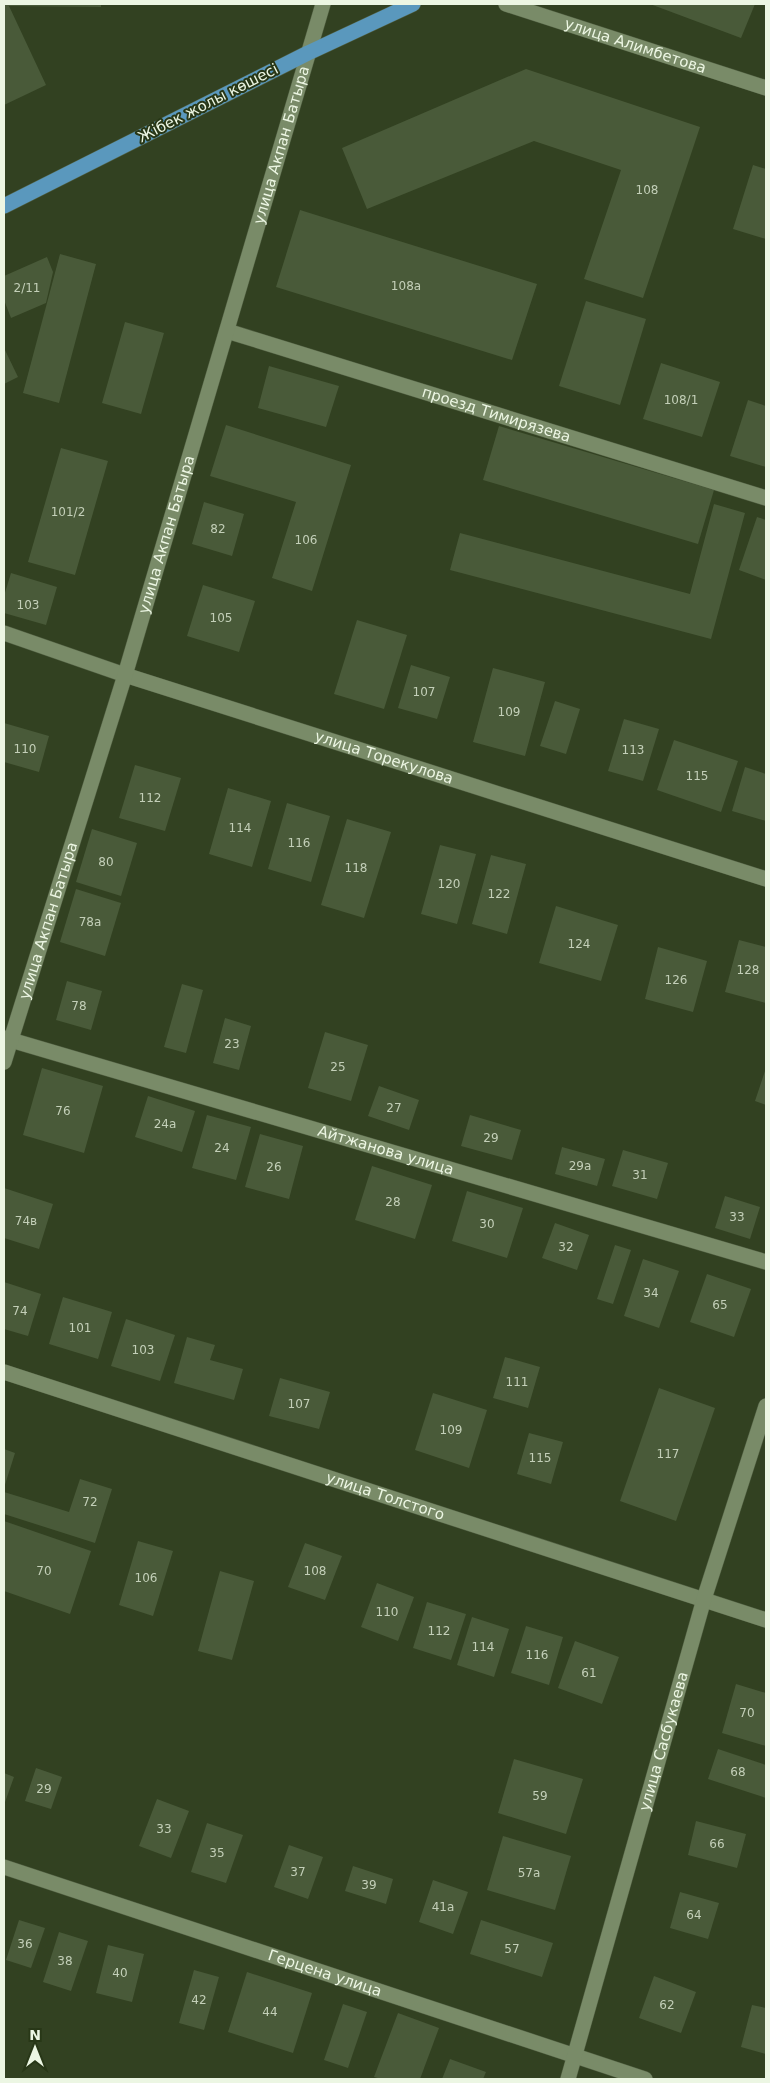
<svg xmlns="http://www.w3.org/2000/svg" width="770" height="2083" font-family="'DejaVu Sans',sans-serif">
	<rect width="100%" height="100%" fill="#324121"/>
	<g fill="#495a39">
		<polygon points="4,4 101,4 101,7 9,6 46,85 4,105"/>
		<polygon points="650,4 755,4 741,38"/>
		<polygon points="526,69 700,127 643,298 584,279 621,170 534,141 367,209 342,148"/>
		<polygon points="753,165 766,169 766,239 733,229"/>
		<polygon points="300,210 537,284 512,360 276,287"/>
		<polygon points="60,254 96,264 59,403 23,393"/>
		<polygon points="47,257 53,272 46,303 11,318 4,300 4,276"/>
		<polygon points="586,301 646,319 620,405 559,386"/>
		<polygon points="125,322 164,333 141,414 102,403"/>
		<polygon points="4,348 18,377 4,384"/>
		<polygon points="661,363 720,382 702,437 643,419"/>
		<polygon points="269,366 339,386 326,427 258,408"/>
		<polygon points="748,400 766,406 766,467 730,456"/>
		<polygon points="226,425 351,465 312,591 272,578 296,502 210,476"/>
		<polygon points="499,426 714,490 698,544 483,480"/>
		<polygon points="61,448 108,461 75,575 28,562"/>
		<polygon points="204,502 244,514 232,556 192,544"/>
		<polygon points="714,504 745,513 711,639 450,570 460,533 690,594"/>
		<polygon points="757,517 766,520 766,580 739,570"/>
		<polygon points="11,573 57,587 46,625 4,613 4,596"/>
		<polygon points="203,585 255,601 239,652 187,636"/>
		<polygon points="357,620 407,635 384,709 334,694"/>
		<polygon points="411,665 450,677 437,719 398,708"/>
		<polygon points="493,668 545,682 525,756 473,742"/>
		<polygon points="555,701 580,709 566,754 540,746"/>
		<polygon points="624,719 659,729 643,781 608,771"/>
		<polygon points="4,723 49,736 39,772 4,762"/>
		<polygon points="674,740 738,761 721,812 657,790"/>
		<polygon points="135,765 181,778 165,831 119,818"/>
		<polygon points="745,767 766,774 766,821 732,811"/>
		<polygon points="228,788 271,801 252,867 209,854"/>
		<polygon points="287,803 330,816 311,882 268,869"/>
		<polygon points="347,819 391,832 364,918 321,905"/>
		<polygon points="92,829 137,843 121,896 76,882"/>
		<polygon points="440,845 476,854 457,924 421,914"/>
		<polygon points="491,855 526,864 507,934 472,924"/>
		<polygon points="76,889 121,903 105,956 60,942"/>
		<polygon points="556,906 618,925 601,981 539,963"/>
		<polygon points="739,940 766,947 766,1003 725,992"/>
		<polygon points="658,947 707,961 693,1012 645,999"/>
		<polygon points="67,981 102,991 91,1030 56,1020"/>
		<polygon points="182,984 203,990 186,1053 164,1047"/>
		<polygon points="225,1018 251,1026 239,1070 213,1063"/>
		<polygon points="325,1032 368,1045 351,1101 308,1088"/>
		<polygon points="42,1068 103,1086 84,1153 23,1135"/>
		<polygon points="766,1068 766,1105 755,1101"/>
		<polygon points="379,1086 419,1100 409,1130 368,1116"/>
		<polygon points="148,1096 195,1111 182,1152 135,1137"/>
		<polygon points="207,1115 251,1127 236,1180 192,1168"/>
		<polygon points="470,1115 521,1130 512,1160 461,1146"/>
		<polygon points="260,1134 303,1146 289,1199 245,1187"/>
		<polygon points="562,1147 605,1159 597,1186 555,1174"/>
		<polygon points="623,1150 668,1163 657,1199 612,1186"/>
		<polygon points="372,1166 432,1185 415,1239 355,1220"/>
		<polygon points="4,1188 53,1204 39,1249 4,1238"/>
		<polygon points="467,1191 523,1208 507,1258 452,1241"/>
		<polygon points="725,1196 760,1207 750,1239 715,1228"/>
		<polygon points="555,1223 589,1235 577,1270 542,1258"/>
		<polygon points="615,1245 631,1250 613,1304 597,1299"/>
		<polygon points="643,1259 679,1271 659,1328 624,1316"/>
		<polygon points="707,1274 751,1289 734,1337 690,1322"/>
		<polygon points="4,1282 41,1294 28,1336 4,1329"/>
		<polygon points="63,1297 112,1312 98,1359 49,1344"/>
		<polygon points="126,1319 175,1335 160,1381 111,1366"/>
		<polygon points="187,1337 215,1345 210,1360 243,1369 234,1400 174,1383"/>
		<polygon points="505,1357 540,1367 528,1408 493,1398"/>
		<polygon points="280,1378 330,1392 319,1429 269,1416"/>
		<polygon points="659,1388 715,1408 676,1521 620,1501"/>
		<polygon points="433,1393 487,1410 469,1468 415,1450"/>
		<polygon points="529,1433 563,1442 551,1484 517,1474"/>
		<polygon points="4,1449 15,1453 4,1488"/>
		<polygon points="80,1479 112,1489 95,1543 4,1514 4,1492 69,1512"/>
		<polygon points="4,1521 91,1551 70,1614 4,1591"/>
		<polygon points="138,1541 173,1551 153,1616 119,1605"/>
		<polygon points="305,1543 342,1556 325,1600 288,1587"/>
		<polygon points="220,1571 254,1581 232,1660 198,1651"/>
		<polygon points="377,1583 414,1597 398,1641 361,1627"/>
		<polygon points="427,1602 466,1614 451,1660 413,1648"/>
		<polygon points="472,1617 509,1629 494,1677 457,1665"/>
		<polygon points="526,1626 563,1637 549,1685 511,1673"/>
		<polygon points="575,1641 619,1657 602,1704 558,1688"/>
		<polygon points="736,1684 766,1693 766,1746 722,1733"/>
		<polygon points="718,1749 766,1765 766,1798 708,1779"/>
		<polygon points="514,1759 583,1779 566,1834 498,1813"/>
		<polygon points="36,1768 62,1777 51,1809 25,1801"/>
		<polygon points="4,1773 14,1777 4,1805"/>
		<polygon points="157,1799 189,1811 171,1858 139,1846"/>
		<polygon points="696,1821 746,1834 737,1868 688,1855"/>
		<polygon points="207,1823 243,1835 226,1883 191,1872"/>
		<polygon points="503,1836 571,1856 555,1910 487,1890"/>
		<polygon points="289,1845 323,1857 308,1899 274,1887"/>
		<polygon points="353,1866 393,1879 386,1904 345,1891"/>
		<polygon points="433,1880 468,1892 453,1934 419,1922"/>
		<polygon points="680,1892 719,1903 708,1939 670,1928"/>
		<polygon points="19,1920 45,1928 31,1968 6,1960"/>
		<polygon points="481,1920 553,1943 542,1977 470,1954"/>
		<polygon points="59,1932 88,1941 71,1991 43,1982"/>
		<polygon points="108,1945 144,1954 132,2002 96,1993"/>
		<polygon points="194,1970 219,1977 204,2030 179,2023"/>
		<polygon points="247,1972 312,1993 293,2053 228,2032"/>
		<polygon points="654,1976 696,1992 681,2033 639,2018"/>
		<polygon points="343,2004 367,2012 348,2068 324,2060"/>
		<polygon points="752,2005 766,2008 766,2054 741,2047"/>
		<polygon points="398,2013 439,2028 420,2079 381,2079 374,2077"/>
		<polygon points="450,2059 486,2072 483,2079 442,2079"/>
	</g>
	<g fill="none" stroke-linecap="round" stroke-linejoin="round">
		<defs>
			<g id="minor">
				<path id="s1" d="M506,4L766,88"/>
				<path id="s2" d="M227,331L766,498"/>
				<path id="s3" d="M4,633L125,675L766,879"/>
				<path id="s4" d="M4,1038L766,1262"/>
				<path id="s5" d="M4,1062L125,675L323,4"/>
				<path id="s6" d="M4,1372L766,1620"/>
				<path id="s7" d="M4,1867L645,2079"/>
				<path id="s8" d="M568,2079L704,1599L766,1406"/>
			</g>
			<polyline id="major" points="4,206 308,53 413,4"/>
		</defs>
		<use href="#minor" stroke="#505e41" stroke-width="16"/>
		<use href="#major" stroke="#505e41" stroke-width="16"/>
		<use href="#minor" stroke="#798b68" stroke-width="15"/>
		<use href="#major" stroke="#5a98bd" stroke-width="15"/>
	</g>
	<g text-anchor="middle" stroke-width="4" stroke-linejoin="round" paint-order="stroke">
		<g font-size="12" fill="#c3cfb8">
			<text x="647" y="194">108</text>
			<text x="406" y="290">108а</text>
			<text x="27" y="292">2/11</text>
			<text x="681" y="404">108/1</text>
			<text x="68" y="516">101/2</text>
			<text x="218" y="533">82</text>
			<text x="306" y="544">106</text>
			<text x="28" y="609">103</text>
			<text x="221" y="622">105</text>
			<text x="424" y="696">107</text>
			<text x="509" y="716">109</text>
			<text x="25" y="753">110</text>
			<text x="633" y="754">113</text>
			<text x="697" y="780">115</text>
			<text x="150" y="802">112</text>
			<text x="240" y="832">114</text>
			<text x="299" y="847">116</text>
			<text x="106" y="866">80</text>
			<text x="356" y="872">118</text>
			<text x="449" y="888">120</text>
			<text x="499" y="898">122</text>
			<text x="90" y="926">78а</text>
			<text x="579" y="948">124</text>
			<text x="748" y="974">128</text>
			<text x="676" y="984">126</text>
			<text x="79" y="1010">78</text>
			<text x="232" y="1048">23</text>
			<text x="338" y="1071">25</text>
			<text x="394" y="1112">27</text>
			<text x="63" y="1115">76</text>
			<text x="165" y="1128">24а</text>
			<text x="491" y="1142">29</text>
			<text x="222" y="1152">24</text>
			<text x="580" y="1170">29а</text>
			<text x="274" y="1171">26</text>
			<text x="640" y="1179">31</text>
			<text x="393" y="1206">28</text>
			<text x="737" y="1221">33</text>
			<text x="26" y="1225">74в</text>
			<text x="487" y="1228">30</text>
			<text x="566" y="1251">32</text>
			<text x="651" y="1297">34</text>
			<text x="720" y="1309">65</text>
			<text x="20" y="1315">74</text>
			<text x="80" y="1332">101</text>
			<text x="143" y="1354">103</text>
			<text x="517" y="1386">111</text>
			<text x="299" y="1408">107</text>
			<text x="451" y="1434">109</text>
			<text x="668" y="1458">117</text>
			<text x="540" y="1462">115</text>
			<text x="90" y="1506">72</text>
			<text x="44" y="1575">70</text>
			<text x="315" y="1575">108</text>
			<text x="146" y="1582">106</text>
			<text x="387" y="1616">110</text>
			<text x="439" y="1635">112</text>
			<text x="483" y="1651">114</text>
			<text x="537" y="1659">116</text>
			<text x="589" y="1677">61</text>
			<text x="747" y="1717">70</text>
			<text x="738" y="1776">68</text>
			<text x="44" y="1793">29</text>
			<text x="540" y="1800">59</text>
			<text x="164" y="1833">33</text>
			<text x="717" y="1848">66</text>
			<text x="217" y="1857">35</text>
			<text x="298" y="1876">37</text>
			<text x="529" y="1877">57а</text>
			<text x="369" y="1889">39</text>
			<text x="443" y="1911">41а</text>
			<text x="694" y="1919">64</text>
			<text x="25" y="1948">36</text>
			<text x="512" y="1953">57</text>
			<text x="65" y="1965">38</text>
			<text x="120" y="1977">40</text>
			<text x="199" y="2004">42</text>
			<text x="667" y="2009">62</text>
			<text x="270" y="2016">44</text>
		</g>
		<g font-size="15" fill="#ecf6e3" stroke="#283717">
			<text dy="5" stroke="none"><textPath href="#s1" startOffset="136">улица Алимбетова</textPath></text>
			<text transform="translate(208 103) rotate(-27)" y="5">Жібек жолы көшесі</text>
			<text dy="5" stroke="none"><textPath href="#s5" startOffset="958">улица Акпан Батыра</textPath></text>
			<text dy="5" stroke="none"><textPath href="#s2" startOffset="282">проезд Тимирязева</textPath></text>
			<text dy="5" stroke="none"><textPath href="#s5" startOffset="552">улица Акпан Батыра</textPath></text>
			<text dy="5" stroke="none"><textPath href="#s3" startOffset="400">улица Торекулова</textPath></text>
			<text dy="5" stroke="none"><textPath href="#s5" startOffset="148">улица Акпан Батыра</textPath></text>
			<text dy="5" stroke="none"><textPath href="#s4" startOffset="398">Айтжанова улица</textPath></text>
			<text dy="5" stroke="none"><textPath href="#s6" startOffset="401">улица Толстого</textPath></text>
			<text dy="5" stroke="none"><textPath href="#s8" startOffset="351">улица Сасбукаева</textPath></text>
			<text dy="5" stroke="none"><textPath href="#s7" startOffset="338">Герцена улица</textPath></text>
		</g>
	</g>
	<rect width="770" height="2083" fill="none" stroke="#ecf6e3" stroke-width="10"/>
	<g transform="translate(35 2048)" stroke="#283717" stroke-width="4" paint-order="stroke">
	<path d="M0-4L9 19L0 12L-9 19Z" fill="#ecf6e3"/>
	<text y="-8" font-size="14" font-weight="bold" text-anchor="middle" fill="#ecf6e3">N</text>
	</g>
</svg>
